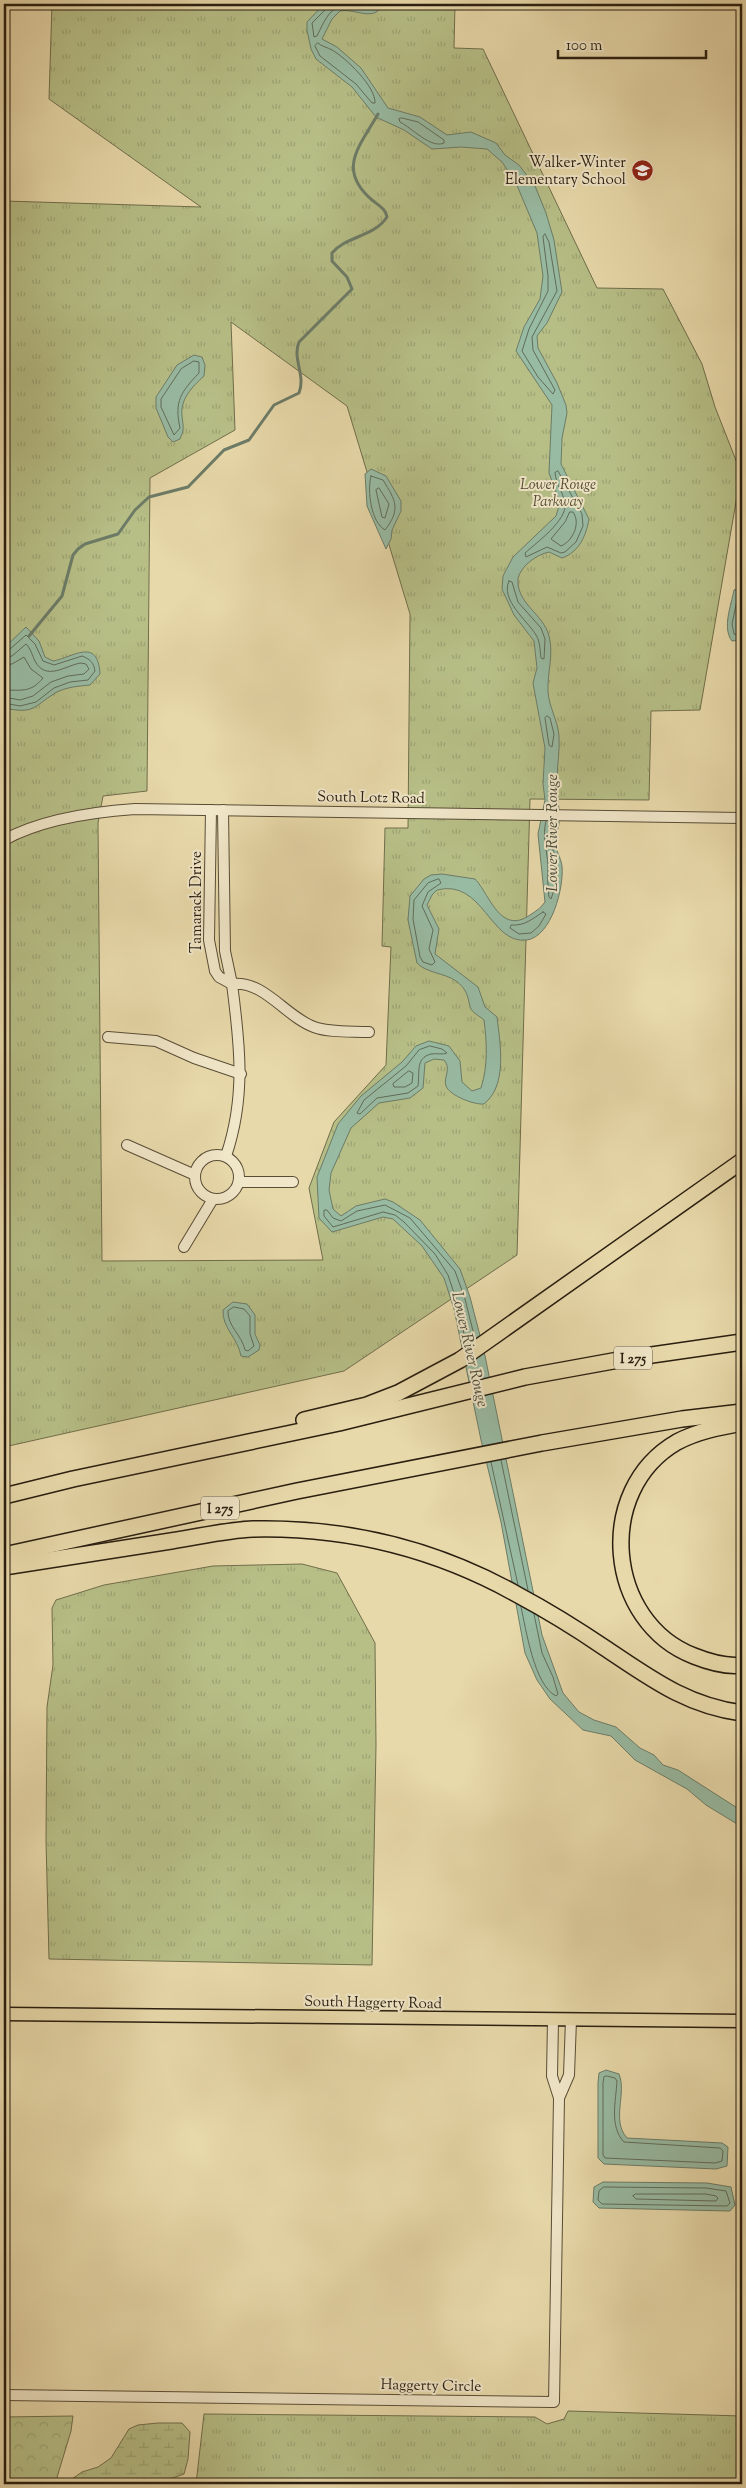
<svg xmlns="http://www.w3.org/2000/svg" width="746" height="2488" font-family="'Sorts Mill Goudy',serif">
	<defs>
		<pattern id="grass-tufts" width="24" height="20" patternUnits="userSpaceOnUse" patternTransform="scale(1.25)"><rect width="24" height="20" fill="#b7bf87"/><path d="M3 7l-1-3M5 7V3M7 7l1-3M15 17l-1-3M17 17v-4M19 17l1-3" fill="none" stroke="#9da474"/></pattern>
		<pattern id="forest-crowns" width="20" height="18" patternUnits="userSpaceOnUse" patternTransform="scale(1.25)"><rect width="20" height="18" fill="#b7bf87"/><path d="M2 6a3 3 0 1 1 6 0M12 15a3 3 0 1 1 6 0" fill="none" stroke="#9da474"/></pattern>
		<pattern id="wetland-marsh" width="20" height="14" patternUnits="userSpaceOnUse" patternTransform="scale(1.25)"><rect width="20" height="14" fill="#b7bf87"/><path d="M1 5h8M5 5V1M11 12h8M15 12V8" fill="none" stroke="#9da474"/></pattern>
	</defs>
	<rect width="100%" height="100%" fill="#e8d9aa"/>
	<filter id="stains"><feTurbulence type="fractalNoise" baseFrequency=".004" numOctaves="4"/><feColorMatrix values="0 0 0 0 .2 0 0 0 0 .09 0 0 0 0 .02 0 0 0 .5 -.17"/></filter>
	<radialGradient id="worn" r=".72"><stop offset=".6" stop-color="#630" stop-opacity="0"/><stop offset="1" stop-color="#630" stop-opacity=".3"/></radialGradient>
	<g fill="url(#grass-tufts)" stroke="#706e4c" fill-rule="evenodd">
		<path d="M52,4H455L454,48L483,49L597,288L663,289L702,364L715,407L741,473L700,710L651,711L649,800L530,799L517,1255L344,1371L4,1447V201L201,207L49,99ZM231,322L347,406L410,614L408,828H385L382,946L391,947L386,1065L334,1122L309,1188L323,1260L102,1261L98,823L103,796L147,791L150,478L235,430Z"/>
		<polygon points="302,1564 337,1573 375,1643 376,1745 372,1965 49,1959 46,1841 47,1707 53,1665 52,1608 56,1600 104,1585 213,1566"/>
		<polygon points="568,2411 742,2416 742,2484 196,2484 204,2414 535,2417 547,2424 564,2419"/>
	</g>
	<polygon fill="url(#forest-crowns)" stroke="#706e4c" points="73,2416 71,2431 55,2484 4,2484 4,2417"/>
	<polygon fill="url(#wetland-marsh)" stroke="#706e4c" points="158,2423 182,2423 190,2432 188,2459 184,2474 155,2484 65,2484 82,2472 98,2467 111,2458 129,2429 138,2425"/>
	<g fill="#98bba3" stroke="#6c7c68">
		<path d="M324,4H383C374,23 356,8 340,11L332,19L322,39L337,47L361,68L388,108L420,117L447,135L471,132L496,143L505,155L519,165L535,186L546,213L554,240L562,292L547,323L537,336L538,348L557,383L566,405L567,413L562,438L561,464L589,519C586,536 579,552 562,558L549,552C536,555 522,565 518,578C516,604 543,613 549,636C554,655 547,673 548,692C549,707 558,721 559,736C560,751 557,766 557,781C557,795 560,809 559,823C559,829 554,835 555,841C555,849 561,858 562,866C564,887 552,936 527,940C490,945 483,878 437,890L432,895L427,905L439,929L435,954L478,987L485,1007L497,1017C500,1043 508,1085 484,1104C475,1105 450,1096 446,1086C443,1077 452,1069 444,1060L434,1059L425,1063L423,1088L410,1098L379,1103L351,1128L331,1173L329,1190L333,1209L341,1216L356,1206L385,1199L393,1202L420,1220L460,1269L470,1297L484,1351L542,1635L563,1693L579,1712L594,1720L616,1727L640,1748L654,1755L663,1765L678,1770L742,1811V1827L706,1805L687,1789L635,1760L611,1736L583,1730L550,1699L537,1680L525,1653L501,1522L481,1440L454,1309L444,1278L422,1246L393,1219L383,1217L332,1232L319,1218L317,1177L338,1124L361,1096L402,1062L416,1046L429,1041L449,1046L460,1061L462,1082L472,1091L481,1088C488,1066 487,1043 484,1020C480,1016 472,1013 470,1007C468,996 466,988 456,981C445,973 426,973 417,963L408,920L410,896L424,879L431,875L442,874L475,879C489,893 500,936 530,915C536,911 541,908 545,902L538,834L545,800L543,784L545,748L533,683L537,668L534,641L514,615L502,589L503,576L513,557L556,516L560,503L549,473L552,405L516,351L524,327L540,299L543,276L537,233L516,183L502,162L487,149L461,147L432,149L404,130L376,117L352,87L316,59L311,49L307,30V22Z"/>
		<path d="M194,355L202,357L205,365L204,376C192,387 180,399 182,416C183,428 185,427 180,439L173,442L168,437L156,408V397L177,365Z"/>
		<polygon points="371,469 386,476 401,501 401,511 392,530 391,539 386,549 367,506 365,474"/>
		<path d="M742,587V640L732,641C722,628 731,606 734,590Z"/>
		<path d="M26,627L39,641L45,657L53,661C72,658 98,636 100,674L90,685C79,686 66,687 55,693C32,708 34,714 4,708V648Z"/>
		<path d="M233,1302L247,1304L255,1315V1334L260,1345L259,1350L248,1357L241,1356C238,1338 222,1328 223,1310Z"/>
		<path d="M606,2070L619,2074C627,2094 611,2120 627,2138L722,2143L728,2147L727,2166L716,2169L604,2164L598,2158V2083L599,2073Z"/>
		<polygon points="603,2182 707,2183 731,2187 735,2205 730,2211 599,2208 593,2202 594,2187"/>
	</g>
	<g fill="none" stroke-linecap="round" stroke-linejoin="round">
		<g stroke="#606c5a" stroke-width="1">
			<path d="M327,4L326,9L312,23L314,37L317,36C332,4 335,4 368,9L378,4"/>
			<path d="M318,43C322,47 327,47 332,50C346,58 376,87 375,103H372L356,84L320,56L315,46Z"/>
			<path d="M402,118L418,122L444,140V143C431,149 412,128 400,122L399,119Z"/>
			<polygon points="545,234 549,242 557,291 532,337 533,350 555,390 553,394 538,377 522,351 529,329 548,291 548,276 543,237"/>
			<path d="M194,361L199,362V373C181,392 174,401 180,428L174,435L161,407V399L181,369Z"/>
			<path d="M558,471L582,514L583,526L576,542L565,552L561,553L547,547L526,557L525,553C536,543 568,520 565,503C563,492 556,484 555,473Z"/>
			<path d="M371,476L383,480C396,501 401,509 385,530C371,522 367,491 371,476Z"/>
			<polygon points="379,488 389,504 385,518 382,517 376,490"/>
			<path d="M570,512H573C581,523 573,541 561,546L551,539L565,522Z"/>
			<path d="M509,581L512,582L518,602L541,628L545,639L544,659L541,658C540,650 540,641 536,635C527,620 500,600 509,581Z"/>
			<polyline points="742,592 738,595 732,624 734,634 742,637"/>
			<path d="M4,651L10,649L26,635L35,644L43,661L54,665L82,656C90,659 94,663 95,671L88,680L70,682L54,688L36,702L20,706L4,703"/>
			<path d="M4,658L12,656L26,644C31,649 32,655 35,661C46,682 66,665 81,663L86,664L89,669L84,674L68,676L51,682L33,696L20,700L4,697"/>
			<path d="M4,665L12,664L24,657L31,669L43,678C31,693 21,690 4,690"/>
			<polygon points="547,716 550,718 554,734 552,747 549,745 545,718"/>
			<path d="M546,821C542,837 547,850 548,865C548,876 547,886 549,897L551,899L557,881L556,859L550,841L554,821"/>
			<polygon points="439,879 441,883 428,892 422,906 433,930 429,949 435,962 432,965 423,962 420,957 413,919 414,900 428,883"/>
			<path d="M543,912L546,914L539,926L531,933L519,934L510,928L511,925C525,926 532,919 543,912Z"/>
			<path d="M430,1046L442,1049L447,1053C443,1055 437,1053 431,1054C415,1058 420,1073 418,1086L408,1093L377,1098L360,1114L357,1113L364,1100L406,1066L419,1050Z"/>
			<polygon points="409,1071 413,1073 412,1083 405,1087 394,1087 393,1084"/>
			<path d="M234,1307L244,1309L250,1316V1334L254,1346L248,1351L245,1350C242,1335 227,1326 228,1311Z"/>
			<polyline points="466,1345 459,1308 448,1275 435,1254 404,1222 395,1215 383,1212 333,1227 324,1216 324,1210 327,1210 333,1218 341,1221 357,1211 385,1205 410,1218 455,1271 465,1299 475,1339"/>
			<polyline points="501,1460 528,1590"/>
			<polyline points="491,1462 518,1585"/>
			<path d="M521,1607C526,1629 534,1685 556,1696L558,1694L553,1677L542,1653L534,1614"/>
			<path d="M607,2076L615,2078L617,2081C616,2101 609,2126 624,2142L720,2148L723,2151L722,2161L715,2163L605,2158L603,2155V2083L604,2077Z"/>
			<polygon points="604,2187 706,2188 726,2191 730,2203 727,2206 602,2204 598,2200 599,2191"/>
			<polygon points="636,2194 706,2194 716,2196 718,2198 716,2201 636,2199 633,2196"/>
		</g>
		<path stroke="#6c7c68" stroke-width="3" d="M29,636L62,596L73,555L78,549L85,544L118,534L135,510L149,497L188,487L224,450L249,440L274,405L299,393C306,375 292,359 299,342L352,289L347,277L332,261V253C346,236 374,237 387,217C386,209 378,205 372,200C336,169 360,146 378,114"/>
		<defs>
			<g id="minor">
				<polyline points="211,810 209,940 215,971 219,977 232,984 225,951 223,810"/>
				<path d="M4,840C42,819 92,812 135,809L742,818"/>
				<polyline points="108,1037 156,1041 194,1058 241,1074"/>
				<polyline points="127,1145 195,1175"/>
				<circle cx="217" cy="1177" r="22"/>
				<path d="M226,1156C246,1097 240,1045 232,984C264,980 286,1017 314,1027C330,1033 352,1031 369,1032"/>
				<polyline points="239,1182 293,1182"/>
				<polyline points="184,1247 213,1199"/>
				<polyline points="553,2020 552,2076 559,2098 569,2075 571,2020"/>
				<polyline points="4,2395 554,2402 559,2098"/>
			</g>
			<polyline id="major" points="4,2014 742,2021"/>
			<g id="highway">
				<polyline points="304,1420 367,1405 398,1393 460,1360 742,1161"/>
				<path d="M742,1423C720,1427 698,1431 677,1442C594,1490 606,1622 694,1656C709,1662 726,1667 742,1665"/>
				<polyline points="4,1496 73,1479 339,1423 525,1377 624,1359 742,1342"/>
				<polyline points="4,1555 297,1491 542,1443 682,1419 742,1412"/>
				<path d="M4,1567C60,1558 116,1550 171,1541C198,1537 226,1530 253,1529C347,1527 436,1549 518,1595C548,1611 577,1629 605,1648C650,1678 687,1706 742,1713"/>
			</g>
		</defs>
		<use href="#minor" stroke="#594d36" stroke-width="12"/>
		<use href="#major" stroke="#291e10" stroke-width="15"/>
		<use href="#highway" stroke="#291e10" stroke-width="18"/>
		<use href="#minor" stroke="#f0e6c8" stroke-width="10"/>
		<use href="#major" stroke="#e8d9aa" stroke-width="12"/>
		<use href="#highway" stroke="#e8d9aa" stroke-width="15"/>
	</g>
	<defs>
		<symbol id="school-disc" viewBox="-11 -11 22 22"><circle r="9.5" fill="#8f2418" stroke="#f0e6c8"/><path d="M0-5L7-2L0 1L-7-2ZM-4 1L0 2.5L4 1V4Q0 6-4 4Z" fill="#fff"/></symbol>
	</defs>
	<g fill-rule="evenodd">
		<use href="#school-disc" x="630" y="158" width="25" height="25"/>
	</g>
	<g text-anchor="middle" stroke-width="4" stroke-linejoin="round" paint-order="stroke">
		<g fill="#f0e6c8" stroke="#655a47" stroke-width="1">
			<rect x="614" y="1346.5" width="38" height="23" rx="4"/>
			<rect x="201" y="1496.5" width="38" height="23" rx="4"/>
		</g>
		<g font-size="14" font-weight="bold" fill="#291e10">
			<text x="633" y="1363">I 275</text>
			<text x="220" y="1513">I 275</text>
		</g>
		<g font-size="15" fill="#291e10" stroke="#f0e6c8" text-anchor="end">
			<text x="626" y="167">Walker-Winter<tspan x="626" dy="17">Elementary School</tspan></text>
		</g>
		<g font-size="15" font-style="italic" fill="#544e34" stroke="#f0e6c8">
			<text x="558" y="489">Lower Rouge<tspan x="558" dy="17">Parkway</tspan></text>
		</g>
		<g font-size="15" fill="#291e10" stroke="#f0e6c8">
			<text transform="translate(371 797) rotate(1)" y="5">South Lotz Road</text>
			<text transform="translate(196 902) rotate(-90)" y="5">Tamarack Drive</text>
			<text transform="translate(373 2002) rotate(1)" y="5">South Haggerty Road</text>
			<text transform="translate(431 2385) rotate(1)" y="5">Haggerty Circle</text>
		</g>
		<g font-size="16" font-style="italic" fill="#4a4d3c" stroke="#f0e6c8">
			<text transform="translate(551 833) rotate(-90)" y="6">Lower River Rouge</text>
			<text transform="translate(471 1349) rotate(77)" y="6">Lower River Rouge</text>
		</g>
	</g>
	<rect width="746" height="2488" fill="none" stroke="#e8d9aa" stroke-width="20"/>
	<rect x="5" y="5" width="736" height="2478" fill="none" stroke="#291e10" stroke-width="2.5"/>
	<rect x="10" y="10" width="726" height="2468" fill="none" stroke="#291e10"/>
	<path d="M558 50v8h148v-8" fill="none" stroke="#291e10" stroke-width="2.5"/>
	<text x="566" y="50" font-size="15" fill="#291e10" stroke="#f0e6c8" stroke-width="4" paint-order="stroke">100 m</text>
	<rect width="100%" height="100%" filter="url(#stains)"/>
	<rect width="100%" height="100%" fill="url(#worn)"/>
</svg>
